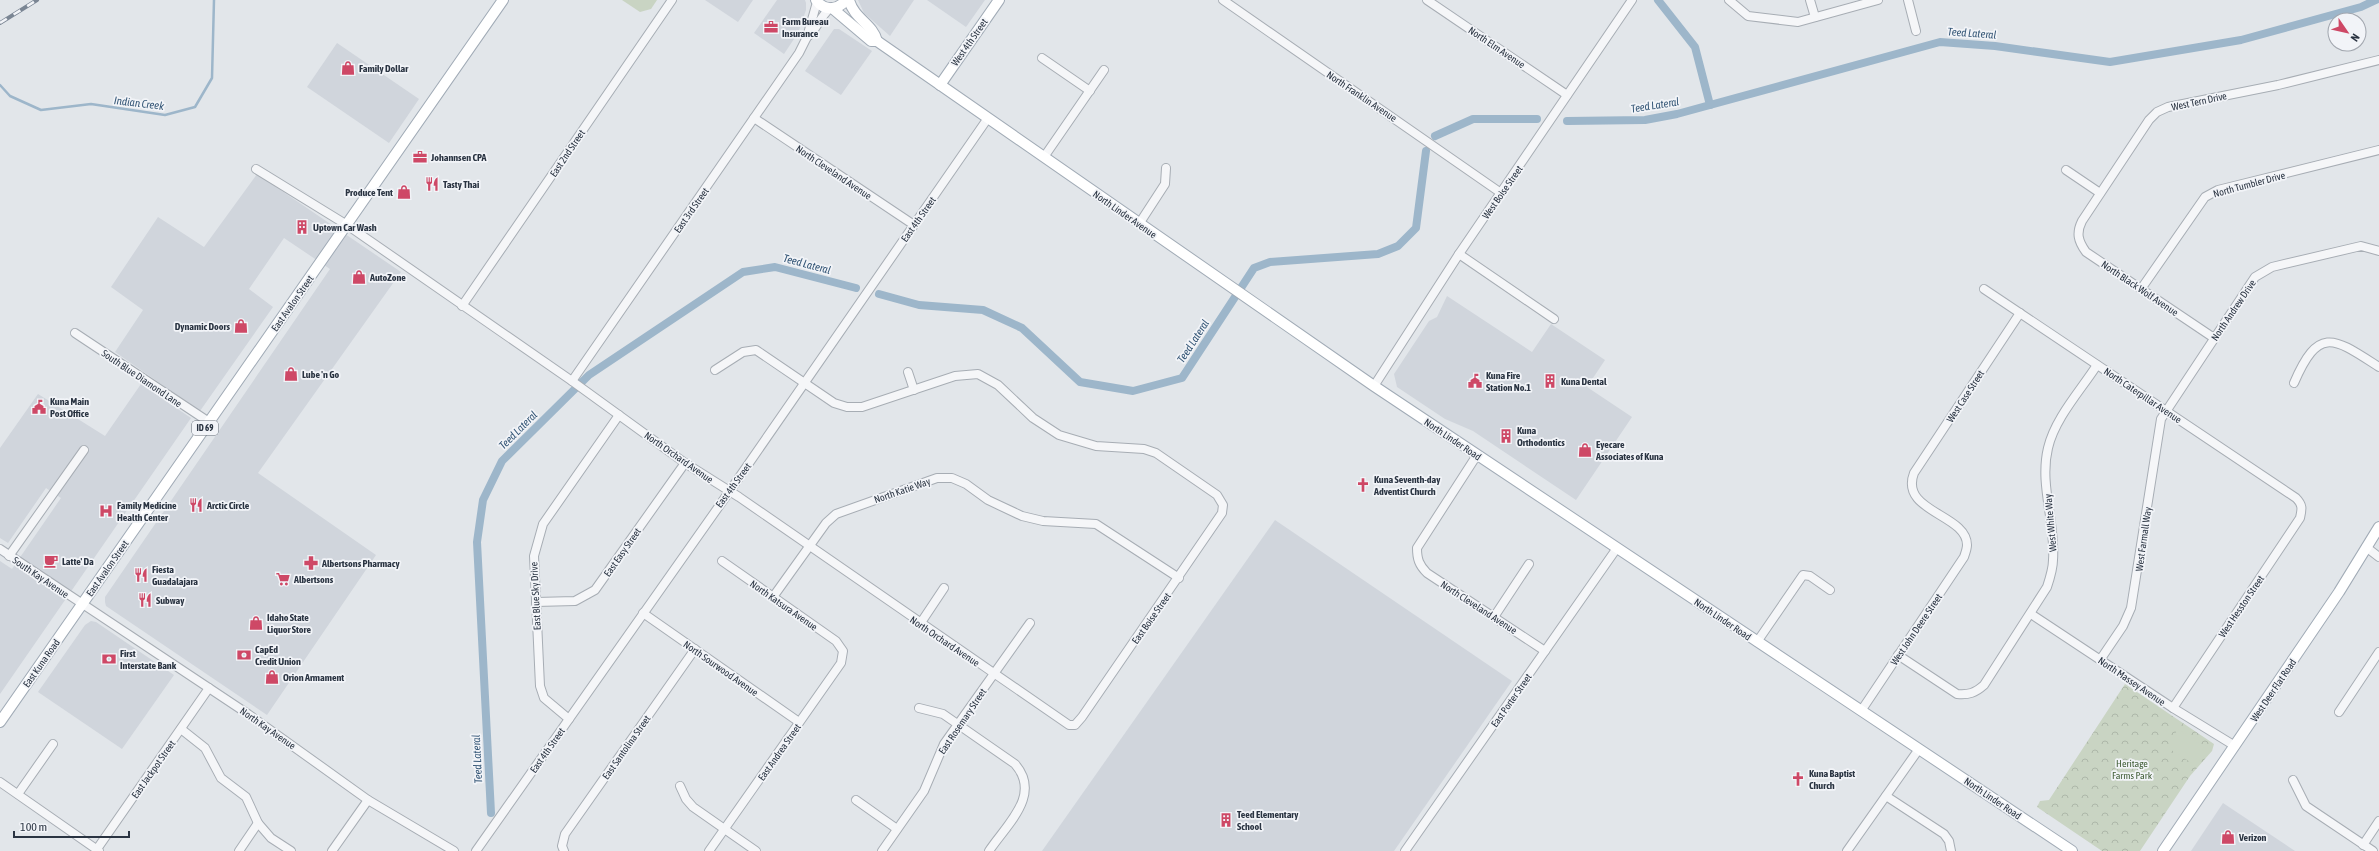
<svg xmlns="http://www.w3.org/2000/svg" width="2379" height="851" font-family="'Asap Condensed',sans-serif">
	<defs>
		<pattern id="forest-crowns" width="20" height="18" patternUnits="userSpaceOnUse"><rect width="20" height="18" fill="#c9d4c3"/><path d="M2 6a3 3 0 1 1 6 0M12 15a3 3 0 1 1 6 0" fill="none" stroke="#adb7a9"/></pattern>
	</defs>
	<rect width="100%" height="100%" fill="#e2e6ea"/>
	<g fill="#d0d5dc">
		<polygon points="705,0 753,0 738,22"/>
		<polygon points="777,0 805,0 806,3 806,10 798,33 784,54 754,33"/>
		<polygon points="858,0 914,0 890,36 864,13"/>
		<polygon points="927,0 985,0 966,27"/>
		<polygon points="834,29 839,29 872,51 841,95 805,71"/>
		<polygon points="337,43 419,99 389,143 307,87"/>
		<polygon points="257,174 401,272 258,473 376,555 267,715 106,606 105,602 105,597 330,269 284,238 249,289 273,307 200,411 115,352 143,310 111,287 158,217 204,247"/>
		<polygon points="1447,296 1532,352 1551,324 1605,360 1587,387 1632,417 1576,500 1473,431 1445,419 1397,387 1394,374 1429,321 1437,317"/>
		<polygon points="141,384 191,418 0,694 0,561 12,569 61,498 46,488 8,543 0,538 0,448 38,394 105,436"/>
		<polygon points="1275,520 1512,681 1394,851 1042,851"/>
		<polygon points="91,621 96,622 174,675 122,749 38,692 85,625"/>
		<polygon points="2223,803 2295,851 2191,851"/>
	</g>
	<polygon fill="url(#forest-crowns)" points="2125,684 2214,744 2212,751 2190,776 2140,851 2102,851 2037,807 2040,801 2049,800"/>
	<g fill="#c9d4c3">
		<polygon points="622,0 657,0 651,9 640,12"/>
		<polygon points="2178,729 2204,747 2193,764 2167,747"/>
	</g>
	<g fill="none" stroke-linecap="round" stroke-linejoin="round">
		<polyline stroke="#9db6ca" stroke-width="2.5" points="0,85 10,96 41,110 91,104 165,115 195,107 212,78 214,0"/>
		<g stroke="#9db6ca" stroke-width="8">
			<polyline points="1658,0 1695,47 1710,105"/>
			<polyline points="1567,121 1645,120 1677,114 1940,42 1995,46 2110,62 2241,40 2361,7 2376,0"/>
			<polyline points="1435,136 1473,119 1537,119"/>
			<polyline points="879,294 919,305 983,310 1022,328 1080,382 1133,391 1182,378 1254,268 1270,262 1378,254 1398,246 1416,228 1426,151"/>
			<polyline points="491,813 477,542 483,500 502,461 589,375 743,272 775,267 856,288"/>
		</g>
		<defs>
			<g id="minor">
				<polyline points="1223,0 1501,193"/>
				<polyline points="1427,0 1567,95"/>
				<polyline points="1729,0 1748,16 1798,22 1878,0"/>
				<polyline points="1810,0 1815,17"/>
				<polyline points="1908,0 1916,31"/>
				<path d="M817,2L807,37C815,32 820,17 830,8"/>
				<polyline points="1042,58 1090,91"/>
				<polyline points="754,118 914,225"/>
				<polyline points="1044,157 1104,70"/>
				<polyline points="256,169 347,225 572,381 685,463 739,497 1069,725 1075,725 1082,717 1222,513 1223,505 1217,495 1156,453 1144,449 1096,446 1059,435 1033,418 998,385 978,374 955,376 862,407 847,407 834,403 756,350 743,352 715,370"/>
				<polyline points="2066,170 2100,193"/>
				<polyline points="1139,224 1165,184 1166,168"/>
				<polyline points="1459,254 1554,319"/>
				<path d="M1984,289L2296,498C2303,505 2302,509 2300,518L2173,708"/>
				<polyline points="2141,289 2205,197 2218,190 2379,150"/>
				<polyline points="462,306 672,0"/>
				<polyline points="75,333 209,422"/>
				<path d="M2214,338L2086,252C2078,241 2076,233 2082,221L2149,120L2157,112L2168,107L2278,85L2379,60"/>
				<polyline points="908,372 914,390"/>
				<polyline points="572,381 799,53 807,37"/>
				<path d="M2294,383C2319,325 2334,338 2379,367"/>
				<polyline points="1374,386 1459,254 1632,0"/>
				<path d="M1477,455L1417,548C1417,559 1419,565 1427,573L1545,651"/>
				<polyline points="2366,547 2379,557"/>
				<polyline points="0,549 248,714 368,800 454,851"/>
				<polyline points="9,556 84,450"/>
				<polyline points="773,597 826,523 836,514 937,478 952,478 966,484 988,500 1022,516 1043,521 1096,524 1179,578"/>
				<polyline points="536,602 575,601 595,590 685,463"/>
				<polyline points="643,613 799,722"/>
				<polyline points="2031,614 2173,708 2235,746"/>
				<polyline points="1494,617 1529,564"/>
				<polyline points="920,624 944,588"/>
				<polyline points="1757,642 1803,575 1810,576 1830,590"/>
				<path d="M1898,655L1957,694C1969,695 1975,693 1984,685L2047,587C2050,578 2053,569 2053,560C2056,523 2039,485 2048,448C2055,418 2081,390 2097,365"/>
				<polyline points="2100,660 2123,626 2131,608 2161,419 2255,277 2272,267 2361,246 2379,251"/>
				<path d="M919,708L943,714L1015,764C1042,795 1007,824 989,851"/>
				<path d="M1861,711L1964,557C1965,554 1967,549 1967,545C1967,514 1899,512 1914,473L2020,313"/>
				<polyline points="2339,712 2379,652"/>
				<polyline points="569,719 544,698 540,686 534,556 543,524 619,415"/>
				<polyline points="181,729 205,748 221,778 246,797 258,823 271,838 291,851"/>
				<polyline points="2293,780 2306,806 2373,851"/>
				<polyline points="0,782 99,851"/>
				<polyline points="680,786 686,799 693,807 756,851"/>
				<polyline points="18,794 53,744"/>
				<polyline points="1886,796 1944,834 1949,841 1951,851"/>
				<polyline points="856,800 897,829"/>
				<polyline points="2363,845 2379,821"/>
				<polyline points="97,849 209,688"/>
				<polyline points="239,851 258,823"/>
				<polyline points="332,851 368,800"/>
				<polyline points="476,851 729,492 988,118"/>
				<polyline points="564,851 562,846 565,834 695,649"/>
				<polyline points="709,851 841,663 843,651 836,641 722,561"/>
				<polyline points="882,851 924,791 944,744 1030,623"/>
				<polyline points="1405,851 1617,548"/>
				<polyline points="1847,851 1919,749"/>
			</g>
			<g id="major">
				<path d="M816,0C824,11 837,11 846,0"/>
				<path d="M849,0C854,19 873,24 877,41"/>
				<polyline points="832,8 871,41 877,41 1374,386 2072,851"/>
				<polyline points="940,85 999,0"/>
				<polyline points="0,722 503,0"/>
				<polyline points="2163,851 2339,592 2379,527"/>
			</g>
		</defs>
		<use href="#minor" stroke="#a7adb4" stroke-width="10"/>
		<use href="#major" stroke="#a1abb6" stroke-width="12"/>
		<use href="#minor" stroke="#f5f6f8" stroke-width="8"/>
		<use href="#major" stroke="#fff" stroke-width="10"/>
		<defs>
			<polyline id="rail" points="0,23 37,0"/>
		</defs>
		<use href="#rail" stroke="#7b8694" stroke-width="4"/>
		<use href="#rail" stroke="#f2f4f8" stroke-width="2.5" stroke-dasharray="8" stroke-linecap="butt"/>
	</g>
	<defs>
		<symbol id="office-bare" viewBox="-9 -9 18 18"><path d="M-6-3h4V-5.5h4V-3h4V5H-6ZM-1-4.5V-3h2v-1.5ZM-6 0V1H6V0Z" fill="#ce4866" stroke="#f2f4f8" stroke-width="2.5" paint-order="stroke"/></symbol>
		<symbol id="shop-bare" viewBox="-9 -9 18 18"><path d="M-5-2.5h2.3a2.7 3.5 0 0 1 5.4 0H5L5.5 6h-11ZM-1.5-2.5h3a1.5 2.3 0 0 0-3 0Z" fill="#ce4866" stroke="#f2f4f8" stroke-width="2.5" paint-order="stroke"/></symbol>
		<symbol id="restaurant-bare" viewBox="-9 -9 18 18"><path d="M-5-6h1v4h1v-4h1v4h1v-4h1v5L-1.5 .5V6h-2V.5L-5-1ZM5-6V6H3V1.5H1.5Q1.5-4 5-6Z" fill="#ce4866" stroke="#f2f4f8" stroke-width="2.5" paint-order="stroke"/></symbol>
		<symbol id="building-bare" viewBox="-9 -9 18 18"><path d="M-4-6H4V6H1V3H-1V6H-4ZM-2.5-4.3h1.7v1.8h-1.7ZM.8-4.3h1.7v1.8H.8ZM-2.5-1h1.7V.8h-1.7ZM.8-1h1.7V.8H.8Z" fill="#ce4866" stroke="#f2f4f8" stroke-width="2.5" paint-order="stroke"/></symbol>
		<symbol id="civic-bare" viewBox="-9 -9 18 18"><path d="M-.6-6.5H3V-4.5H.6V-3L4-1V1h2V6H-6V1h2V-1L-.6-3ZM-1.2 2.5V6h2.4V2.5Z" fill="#ce4866" stroke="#f2f4f8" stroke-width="2.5" paint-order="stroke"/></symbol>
		<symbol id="church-bare" viewBox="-9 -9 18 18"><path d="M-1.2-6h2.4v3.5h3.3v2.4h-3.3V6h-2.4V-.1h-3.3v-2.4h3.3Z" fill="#ce4866" stroke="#f2f4f8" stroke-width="2.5" paint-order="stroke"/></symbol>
		<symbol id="hospital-bare" viewBox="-9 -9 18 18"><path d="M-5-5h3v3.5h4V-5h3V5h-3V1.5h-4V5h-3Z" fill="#ce4866" stroke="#f2f4f8" stroke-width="2.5" paint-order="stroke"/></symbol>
		<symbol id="cafe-bare" viewBox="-9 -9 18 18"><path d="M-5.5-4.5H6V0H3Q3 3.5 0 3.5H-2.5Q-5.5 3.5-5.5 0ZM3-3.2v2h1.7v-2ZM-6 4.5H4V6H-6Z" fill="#ce4866" stroke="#f2f4f8" stroke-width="2.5" paint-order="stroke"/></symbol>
		<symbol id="pharmacy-bare" viewBox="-9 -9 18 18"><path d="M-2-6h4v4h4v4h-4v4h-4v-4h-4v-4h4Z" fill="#ce4866" stroke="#f2f4f8" stroke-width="2.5" paint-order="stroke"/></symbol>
		<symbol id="supermarket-bare" viewBox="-9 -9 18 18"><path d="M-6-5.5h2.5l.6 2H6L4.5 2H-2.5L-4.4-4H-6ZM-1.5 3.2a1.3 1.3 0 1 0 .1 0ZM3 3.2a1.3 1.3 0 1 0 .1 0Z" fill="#ce4866" stroke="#f2f4f8" stroke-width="2.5" paint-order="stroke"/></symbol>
		<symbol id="bank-bare" viewBox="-9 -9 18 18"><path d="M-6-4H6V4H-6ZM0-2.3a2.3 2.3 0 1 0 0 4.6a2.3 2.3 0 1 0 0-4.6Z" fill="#ce4866" stroke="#f2f4f8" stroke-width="2.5" paint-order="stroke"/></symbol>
	</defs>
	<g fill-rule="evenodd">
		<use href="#office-bare" x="761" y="17" width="20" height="20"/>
		<use href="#shop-bare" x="338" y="58" width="20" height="20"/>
		<use href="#office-bare" x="410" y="147" width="20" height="20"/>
		<use href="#restaurant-bare" x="422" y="174" width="20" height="20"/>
		<use href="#shop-bare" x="394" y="182" width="20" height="20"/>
		<use href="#building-bare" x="292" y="217" width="20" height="20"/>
		<use href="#shop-bare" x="349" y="267" width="20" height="20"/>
		<use href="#shop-bare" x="231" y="316" width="20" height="20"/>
		<use href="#shop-bare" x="281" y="364" width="20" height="20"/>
		<use href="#civic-bare" x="1465" y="371" width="20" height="20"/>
		<use href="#building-bare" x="1540" y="371" width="20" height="20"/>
		<use href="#civic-bare" x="29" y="397" width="20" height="20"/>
		<use href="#building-bare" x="1496" y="426" width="20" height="20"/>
		<use href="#shop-bare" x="1575" y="440" width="20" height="20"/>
		<use href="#church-bare" x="1353" y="475" width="20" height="20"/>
		<use href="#restaurant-bare" x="186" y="495" width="20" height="20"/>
		<use href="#hospital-bare" x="96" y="501" width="20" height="20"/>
		<use href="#cafe-bare" x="41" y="551" width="20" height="20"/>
		<use href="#pharmacy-bare" x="301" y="553" width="20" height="20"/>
		<use href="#restaurant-bare" x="131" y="565" width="20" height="20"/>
		<use href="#supermarket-bare" x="273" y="569" width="20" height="20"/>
		<use href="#restaurant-bare" x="135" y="590" width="20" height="20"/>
		<use href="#shop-bare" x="246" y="613" width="20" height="20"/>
		<use href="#bank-bare" x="234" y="645" width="20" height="20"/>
		<use href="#bank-bare" x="99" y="649" width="20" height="20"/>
		<use href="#shop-bare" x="262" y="667" width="20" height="20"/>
		<use href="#church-bare" x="1788" y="769" width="20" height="20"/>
		<use href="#building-bare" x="1216" y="810" width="20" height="20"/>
		<use href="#shop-bare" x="2218" y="827" width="20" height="20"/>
	</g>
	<g text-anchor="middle" stroke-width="3.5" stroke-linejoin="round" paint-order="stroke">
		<rect fill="#f2f4f8" stroke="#666e79" stroke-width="1" x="192" y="421" width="26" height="14" rx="3"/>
		<g font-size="9" font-weight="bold" fill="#2a3442">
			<text x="205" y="431">ID 69</text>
		</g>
		<g font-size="10" font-weight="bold" fill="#2a3442" stroke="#f2f4f8" text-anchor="start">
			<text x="782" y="25">Farm Bureau<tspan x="782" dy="12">Insurance</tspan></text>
			<text x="359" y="72">Family Dollar</text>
			<text x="431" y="161">Johannsen CPA</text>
			<text x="443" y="188">Tasty Thai</text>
			<text x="393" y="196" text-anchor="end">Produce Tent</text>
			<text x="313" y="231">Uptown Car Wash</text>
			<text x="370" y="281">AutoZone</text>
			<text x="230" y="330" text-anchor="end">Dynamic Doors</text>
			<text x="302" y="378">Lube 'n Go</text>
			<text x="1486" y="379">Kuna Fire<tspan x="1486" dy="12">Station No.1</tspan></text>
			<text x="1561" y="385">Kuna Dental</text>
			<text x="50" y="405">Kuna Main<tspan x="50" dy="12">Post Office</tspan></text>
			<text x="1517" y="434">Kuna<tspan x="1517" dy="12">Orthodontics</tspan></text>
			<text x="1596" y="448">Eyecare<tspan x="1596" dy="12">Associates of Kuna</tspan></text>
			<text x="1374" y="483">Kuna Seventh-day<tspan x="1374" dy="12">Adventist Church</tspan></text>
			<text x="117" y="509">Family Medicine<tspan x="117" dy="12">Health Center</tspan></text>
			<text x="207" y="509">Arctic Circle</text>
			<text x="62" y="565">Latte' Da</text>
			<text x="322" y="567">Albertsons Pharmacy</text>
			<text x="152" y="573">Fiesta<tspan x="152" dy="12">Guadalajara</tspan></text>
			<text x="294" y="583">Albertsons</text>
			<text x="156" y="604">Subway</text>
			<text x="267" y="621">Idaho State<tspan x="267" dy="12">Liquor Store</tspan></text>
			<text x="255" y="653">CapEd<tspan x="255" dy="12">Credit Union</tspan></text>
			<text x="120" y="657">First<tspan x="120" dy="12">Interstate Bank</tspan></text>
			<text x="283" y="681">Orion Armament</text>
			<text x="1809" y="777">Kuna Baptist<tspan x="1809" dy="12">Church</tspan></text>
			<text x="1237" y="818">Teed Elementary<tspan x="1237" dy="12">School</tspan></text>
			<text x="2239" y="841">Verizon</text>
		</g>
		<g font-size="10" fill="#2a3442" stroke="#f2f4f8">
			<text transform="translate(969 42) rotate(-55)" y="4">West 4th Street</text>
			<text transform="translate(1497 47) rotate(34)" y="4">North Elm Avenue</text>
			<text transform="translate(1362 96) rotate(34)" y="4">North Franklin Avenue</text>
			<text transform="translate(2199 101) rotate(-12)" y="4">West Tern Drive</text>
			<text transform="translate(567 153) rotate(-56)" y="4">East 2nd Street</text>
			<text transform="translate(834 172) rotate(34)" y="4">North Cleveland Avenue</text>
			<text transform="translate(2249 184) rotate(-15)" y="4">North Tumbler Drive</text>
			<text transform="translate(1502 192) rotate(-55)" y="4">West Boise Street</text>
			<text transform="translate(691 210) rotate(-55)" y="4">East 3rd Street</text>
			<text transform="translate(1125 214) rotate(35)" y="4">North Linder Avenue</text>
			<text transform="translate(918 219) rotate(-55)" y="4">East 4th Street</text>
			<text transform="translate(2140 288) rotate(34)" y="4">North Black Wolf Avenue</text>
			<text transform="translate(292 303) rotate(-55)" y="4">East Avalon Street</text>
			<text transform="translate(2233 310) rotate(-56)" y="4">North Andrew Drive</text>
			<text transform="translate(142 378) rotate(34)" y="4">South Blue Diamond Lane</text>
			<text transform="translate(2143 395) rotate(34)" y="4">North Caterpillar Avenue</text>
			<text transform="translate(1965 396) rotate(-57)" y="4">West Case Street</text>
			<text transform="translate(1453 439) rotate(34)" y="4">North Linder Road</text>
			<text transform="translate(679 457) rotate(35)" y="4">North Orchard Avenue</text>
			<text transform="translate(733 485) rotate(-54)" y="4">East 4th Street</text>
			<text transform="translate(902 490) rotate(-19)" y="4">North Katie Way</text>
			<text transform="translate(2050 523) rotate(-95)" y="4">West White Way</text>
			<text transform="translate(2143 539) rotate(-82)" y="4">West Farmall Way</text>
			<text transform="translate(622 552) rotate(-55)" y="4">East Easy Street</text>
			<text transform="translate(107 568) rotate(-55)" y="4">East Avalon Street</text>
			<text transform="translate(41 577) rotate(34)" y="4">South Kay Avenue</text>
			<text transform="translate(535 596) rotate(-93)" y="4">East Blue Sky Drive</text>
			<text transform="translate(784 605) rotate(35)" y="4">North Katsura Avenue</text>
			<text transform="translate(2241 606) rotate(-56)" y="4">West Hesston Street</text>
			<text transform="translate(1479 607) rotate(33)" y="4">North Cleveland Avenue</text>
			<text transform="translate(1151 618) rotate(-55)" y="4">East Boise Street</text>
			<text transform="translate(1723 619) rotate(34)" y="4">North Linder Road</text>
			<text transform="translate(1916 629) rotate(-56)" y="4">West John Deere Street</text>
			<text transform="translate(945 641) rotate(34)" y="4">North Orchard Avenue</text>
			<text transform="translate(41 663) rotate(-55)" y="4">East Kuna Road</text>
			<text transform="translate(721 668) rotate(35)" y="4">North Sourwood Avenue</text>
			<text transform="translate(2132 681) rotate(34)" y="4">North Massey Avenue</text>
			<text transform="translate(2273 690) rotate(-56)" y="4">West Deer Flat Road</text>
			<text transform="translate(1511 700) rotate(-55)" y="4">East Porter Street</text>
			<text transform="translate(962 721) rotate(-56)" y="4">East Rosemary Street</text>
			<text transform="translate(268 728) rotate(35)" y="4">North Kay Avenue</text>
			<text transform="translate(626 747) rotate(-55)" y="4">East Santolina Street</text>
			<text transform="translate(547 750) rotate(-55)" y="4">East 4th Street</text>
			<text transform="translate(779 752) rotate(-55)" y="4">East Andrea Street</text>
			<text transform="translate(153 769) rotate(-55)" y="4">East Jackpot Street</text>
			<text transform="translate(1993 798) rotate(34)" y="4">North Linder Road</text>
		</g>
		<g font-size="10" fill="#415e37" stroke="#f2f4f8">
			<text x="2132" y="767">Heritage<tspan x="2132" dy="12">Farms Park</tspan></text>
		</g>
		<g font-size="11" font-style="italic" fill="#345676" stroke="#f2f4f8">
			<text transform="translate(1972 33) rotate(4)" y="4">Teed Lateral</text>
			<text transform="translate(139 103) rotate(7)" y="4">Indian Creek</text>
			<text transform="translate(1655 105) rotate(-9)" y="4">Teed Lateral</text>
			<text transform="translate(807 264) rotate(15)" y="4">Teed Lateral</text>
			<text transform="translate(1193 341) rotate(-57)" y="4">Teed Lateral</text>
			<text transform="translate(518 430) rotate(-45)" y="4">Teed Lateral</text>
			<text transform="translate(477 759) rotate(-93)" y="4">Teed Lateral</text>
		</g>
	</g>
	<g transform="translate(2347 32) rotate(124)"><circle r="19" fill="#f2f4f8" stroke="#a2a7af"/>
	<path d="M0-3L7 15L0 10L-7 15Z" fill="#ce4866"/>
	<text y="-6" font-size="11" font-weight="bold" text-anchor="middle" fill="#2a3442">N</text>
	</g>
	<path d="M14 831v6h115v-6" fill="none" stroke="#2a3442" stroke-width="2"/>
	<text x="20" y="831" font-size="12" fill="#2a3442" stroke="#f2f4f8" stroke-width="3" paint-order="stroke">100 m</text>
</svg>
